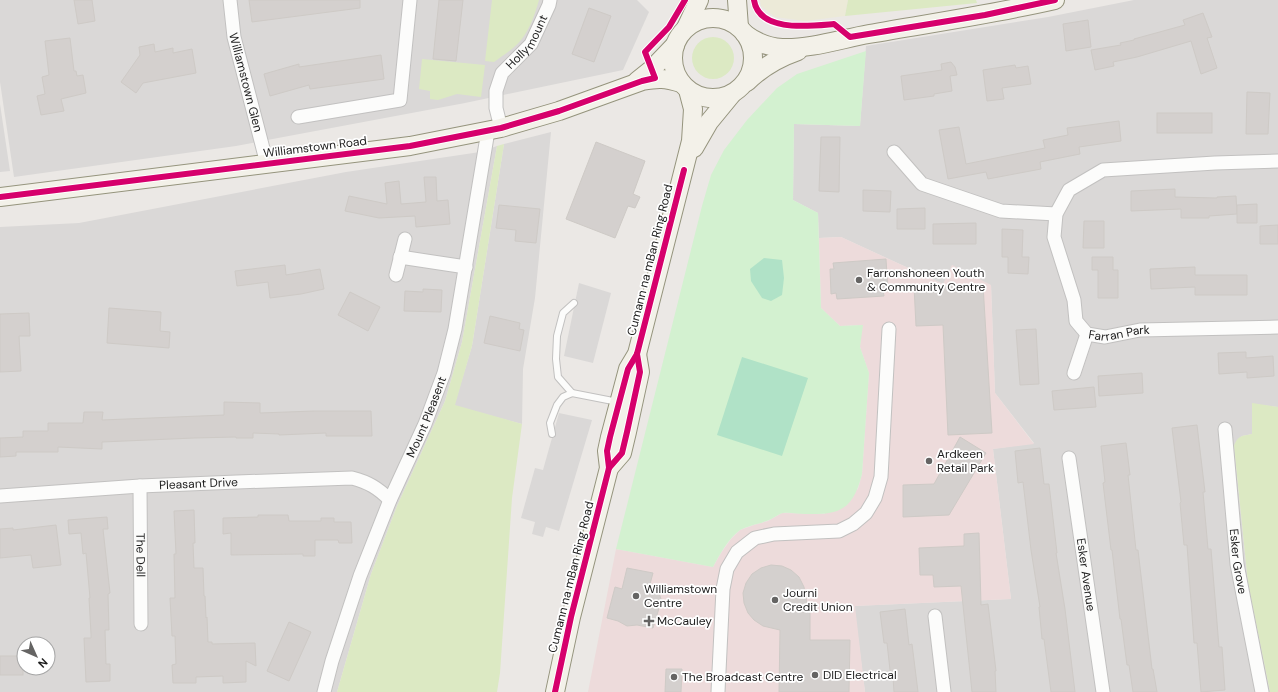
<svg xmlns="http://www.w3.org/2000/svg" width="1278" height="692" font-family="'DM Sans',sans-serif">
	<rect width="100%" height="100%" fill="#ebe8e5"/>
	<g fill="#dad8d7" fill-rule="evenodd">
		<polygon points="0,0 637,0 649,12 623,70 465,103 236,146 14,177 0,82"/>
		<polygon points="1134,0 1278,0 1278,407 1252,404 1252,434 1242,436 1234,446 1248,583 1270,692 865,692 854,606 1011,599 993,449 1034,443 995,393 991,285 943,284 841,237 819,238 818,213 793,200 794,124 860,126 866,46 1048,17"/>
		<polygon points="0,104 10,171 0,172"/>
		<polygon points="551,132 535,298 523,369 522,424 454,406 472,346 504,144"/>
		<path d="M497,146L462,342L445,401L397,506L371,574L337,692H0V227L79,223L346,172L480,152ZM24,644H48V668H24Z"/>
		<polygon points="579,283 611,293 593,363 564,356"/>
		<polygon points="559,413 592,420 559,531 546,527 543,537 532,534 535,522 521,518 535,468 543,470"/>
	</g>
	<polygon fill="#eddbdb" points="841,237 943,284 952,265 991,285 995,393 1034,444 993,449 1011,599 855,606 865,692 588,692 616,549 713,567 721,553 731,539 740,530 754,525 768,521 782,513 824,514 858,489 862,474 869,373 860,347 862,325 840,326 821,308 819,238"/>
	<polygon fill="#ecead8" points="760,0 848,0 845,16 805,21 775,17 761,6"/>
	<g fill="#dce9c3">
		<path d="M492,0H539C535,14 530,29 521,40C514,49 503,55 494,62L485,61Z"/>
		<polygon points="848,0 976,0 977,3 845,16"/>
		<circle cx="713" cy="58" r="21"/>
		<polygon points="422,59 485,65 481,97 457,94 438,100 430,99 430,91 419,89"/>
		<polygon points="504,144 472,346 455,405 522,424 512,498 500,673 497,692 337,692 371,574 397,506 445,401 462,342 497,146"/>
		<path d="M1252,403L1278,407V692H1270L1248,583L1234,446C1238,435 1242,436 1252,434Z"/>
	</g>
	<path fill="#d3f1d0" d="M866,51L860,126L794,124L793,200L818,213L821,308L840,326L863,325L860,347L869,373L862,474C853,510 840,515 805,514C798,514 790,512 783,513C778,514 774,518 769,520C760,524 749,525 740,530C728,539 720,554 713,567L616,549L702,206L711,175L724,150L747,120L777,88L797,74Z"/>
	<g fill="#b0e2c7">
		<polygon points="764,258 782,260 784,278 782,295 771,301 762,298 751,281 750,269"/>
		<polygon points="742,357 808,378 782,456 717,435"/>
	</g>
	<g fill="#d4d0ce" stroke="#cecac6">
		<polygon points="74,0 92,0 95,21 78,24"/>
		<polygon points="249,0 360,0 360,8 252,22"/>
		<polygon points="439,0 463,0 456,61 433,59"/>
		<polygon points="589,8 611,16 594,62 572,54"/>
		<polygon points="1203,13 1212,37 1207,38 1217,68 1201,74 1191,41 1137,57 1113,62 1114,66 1095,70 1091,50 1121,45 1120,43 1134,40 1134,39 1185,25 1183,20"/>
		<polygon points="1088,20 1091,47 1066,51 1063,24"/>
		<polygon points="70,38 74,71 76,71 77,76 83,75 86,93 61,99 64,111 41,115 37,96 45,94 42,77 49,75 45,41"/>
		<polygon points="154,44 155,52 173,48 173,53 192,49 196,73 143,83 136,93 121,82 140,55 139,47"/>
		<polygon points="381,55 384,79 310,89 309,85 270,96 264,74 299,64 299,67"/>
		<polygon points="951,62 955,67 957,75 950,76 952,91 934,94 934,96 904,100 901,76 942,70 941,64"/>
		<polygon points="1015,65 1016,68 1028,66 1031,84 1002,88 1004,99 987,101 983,70"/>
		<polygon points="1247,92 1270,93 1268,134 1246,134"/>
		<rect x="1157" y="113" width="55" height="20"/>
		<polygon points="1119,121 1121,141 1079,147 1080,154 1040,162 1041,169 988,179 986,172 948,179 939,130 959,127 966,164 1045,148 1043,140 1068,135 1067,128"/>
		<polygon points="821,137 840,137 839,192 819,191"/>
		<polygon points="596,142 645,161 633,194 640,197 635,208 628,206 615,238 566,219"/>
		<polygon points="424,177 436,177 437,201 448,200 450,224 416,227 415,216 379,218 345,211 349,196 387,204 385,183 399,181 401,204 426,202"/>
		<polygon points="1175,189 1175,197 1217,198 1217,197 1236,196 1237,214 1209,216 1209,218 1181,218 1181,209 1131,211 1131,191"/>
		<polygon points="863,190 891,191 890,212 863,211"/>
		<polygon points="1257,204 1257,223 1237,223 1237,205"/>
		<polygon points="499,205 540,209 536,243 515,241 516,230 496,228"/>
		<polygon points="925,208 925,229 897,229 897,209"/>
		<polygon points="1084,221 1104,221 1104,248 1083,248"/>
		<polygon points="976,223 976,244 933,244 933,224"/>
		<polygon points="1278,225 1278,244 1260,244 1260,226"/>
		<polygon points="1002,229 1023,230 1022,257 1029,257 1028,274 1008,273 1008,257 1002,257"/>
		<polygon points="1092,257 1113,257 1113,270 1118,270 1118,298 1098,298 1098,270 1092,270"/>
		<polygon points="886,259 888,290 883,290 884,296 837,299 836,293 831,294 830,269 834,269 833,263"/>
		<polygon points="285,265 286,275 320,269 324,289 301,294 270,298 268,282 237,286 235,271"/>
		<polygon points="1195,267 1195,275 1247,275 1247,295 1195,295 1195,287 1151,289 1150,269"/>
		<polygon points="983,285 992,433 948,435 943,325 916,326 914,286"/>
		<polygon points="423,289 442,290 441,312 404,311 405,291 423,292"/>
		<polygon points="350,292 380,307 368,331 338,315"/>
		<polygon points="109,308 161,312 160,331 170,332 169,348 107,343"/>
		<polygon points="29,313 30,336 19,336 21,371 0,372 0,314"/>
		<polygon points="490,316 520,323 519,329 524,330 520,351 484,343"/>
		<polygon points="1036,329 1039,384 1020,385 1016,330"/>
		<polygon points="1246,352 1246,358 1273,356 1274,376 1247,378 1247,372 1219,374 1218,353"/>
		<polygon points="1142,373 1143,393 1099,396 1098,376"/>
		<polygon points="1094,387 1096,407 1054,410 1052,391"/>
		<polygon points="224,402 260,403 260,413 314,411 371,411 372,436 326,436 326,433 279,435 279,434 253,433 253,438 236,438 236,437 194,438 102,442 102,449 58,447 58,452 16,452 16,456 0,457 0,438 23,437 23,431 48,431 48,423 83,423 84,412 103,412 102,420 224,415"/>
		<polygon points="1197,425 1205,492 1203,492 1208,549 1211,549 1219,647 1222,647 1225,690 1201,692 1197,643 1194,643 1187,545 1184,545 1180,503 1181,502 1172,428"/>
		<polygon points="960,437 986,453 949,515 903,517 903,485 934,484"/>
		<polygon points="1126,443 1130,475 1128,475 1136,550 1138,550 1152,669 1153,669 1157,692 1133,692 1129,665 1127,665 1121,619 1120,619 1112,550 1111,550 1103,483 1105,482 1101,446"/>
		<polygon points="1040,448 1044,484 1049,484 1057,553 1056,553 1065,609 1075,692 1051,692 1044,639 1042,639 1039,607 1040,607 1031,550 1023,482 1018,483 1015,451"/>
		<polygon points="194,510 195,543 193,543 194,568 203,568 204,596 205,596 206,618 207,617 208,642 212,642 212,644 255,643 256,666 246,661 246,682 223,683 223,676 196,677 196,683 173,683 172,665 176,664 175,636 172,636 170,598 175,598 174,554 176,554 174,511"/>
		<polygon points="258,515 288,515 289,521 321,521 321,518 334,518 334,522 351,522 352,543 339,543 338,540 315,540 315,556 303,556 303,554 231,555 231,533 223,534 223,518 258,517"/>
		<polygon points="107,517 108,529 103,529 110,593 108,594 109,630 105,630 106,664 110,664 110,681 86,682 84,638 91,638 91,634 89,598 90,598 86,553 83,554 81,533 69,534 68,520"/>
		<polygon points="56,525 61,565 33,568 31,555 0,558 0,529 13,528 13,530"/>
		<polygon points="979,533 981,605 988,604 996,671 995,671 996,692 972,692 961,586 934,587 933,575 920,575 919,548 964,546 964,534"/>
		<polygon points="771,565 782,566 791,570 799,577 804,587 808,609 810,608 810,640 850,640 849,692 779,692 780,630 763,626 754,620 748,613 744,603 743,593 746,583 752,574 761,568"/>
		<polygon points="627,568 653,573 650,584 659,593 661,599 660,605 653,628 637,625 627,626 618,621 607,618 615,587 622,589"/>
		<polygon points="905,609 909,645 912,644 918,692 894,692 893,678 891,679 887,643 884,643 880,612"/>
		<polygon points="289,622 311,632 289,681 267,671"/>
		<rect x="0" y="656" width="23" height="19"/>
		<polygon points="666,669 682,669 681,692 665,692"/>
	</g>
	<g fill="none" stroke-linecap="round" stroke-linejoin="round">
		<defs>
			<g id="lane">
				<polyline points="572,393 558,377 556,359 557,336 563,313 574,303"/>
				<polyline points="552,434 550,423 557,405 563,397 572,393 618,402"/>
			</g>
			<g id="street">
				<path id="s1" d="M230,0L234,37L267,164"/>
				<polyline points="298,117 400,100 410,0"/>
				<path id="s2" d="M501,128L496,108V91L502,73L531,44L549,5L550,0"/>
				<polyline points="894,152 922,184 1001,211 1056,214"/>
				<path id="s3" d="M1278,161L1215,163L1103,170L1069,190L1056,214L1054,237L1074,300L1076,321L1087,334L1105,337L1140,330L1278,327"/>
				<polyline points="400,257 466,267"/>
				<polyline points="396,275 405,239"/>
				<polyline points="1074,373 1087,334"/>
				<path id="s4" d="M1225,429L1237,564L1262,692"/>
				<path id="s5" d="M1069,458L1103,692"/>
				<path id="s6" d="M140,486L141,624"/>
				<path id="s7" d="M0,496L140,486L237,482L352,478C368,482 378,488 390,500"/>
				<polyline points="935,616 944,692"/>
				<path id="s8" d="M324,692L332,661L360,576L390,500L425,424L444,373L455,329L488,131"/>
				<polyline points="718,692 723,589 727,569 737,552 755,538 774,534 839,531 853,524 866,513 875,498 881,477 889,329"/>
			</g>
			<g id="secondary">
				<polyline points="737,0 739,27"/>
				<circle cx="713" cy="58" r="40"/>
				<polyline points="686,28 699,0"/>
				<path d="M745,34C757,43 768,47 782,48C811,49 841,39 869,34C931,23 994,14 1055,0"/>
				<polyline points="637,81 652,69 675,45"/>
				<path d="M747,82C762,67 778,58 798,51"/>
				<polyline points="694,148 709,122 732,94"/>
				<path d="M0,197L410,146L501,128L559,111L642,81C659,78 664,78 681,83"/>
				<polyline points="609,468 622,453 627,432 640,372 637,354"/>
				<polyline points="555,692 571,617 609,468 607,451 610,437 628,369 637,354 691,141 693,109 688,90"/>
			</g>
		</defs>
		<use href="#lane" stroke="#c2c1c0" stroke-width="8"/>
		<use href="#street" stroke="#c2c1c0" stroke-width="15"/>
		<use href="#secondary" stroke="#95947d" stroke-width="20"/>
		<use href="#lane" stroke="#fcfcfb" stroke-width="6"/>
		<use href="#street" stroke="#fcfcfb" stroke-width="13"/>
		<use href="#secondary" stroke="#f3f1e9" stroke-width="18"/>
		<defs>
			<g id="cycleway">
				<path d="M754,0C759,33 810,26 834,24L850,37L985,15L1055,0"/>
				<polyline points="0,197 410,146 501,128 559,111 642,81 655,78 645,52 669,27 685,0"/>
				<polyline points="609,468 622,453 627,432 640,372 637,354"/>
				<polyline points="555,692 571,617 609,468 607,451 610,437 628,369 637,354 684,170"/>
			</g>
		</defs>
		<use href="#cycleway" stroke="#fff" stroke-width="8"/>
		<use href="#cycleway" stroke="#d6006c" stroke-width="6"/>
	</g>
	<g fill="#656463" stroke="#fff" stroke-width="1.5">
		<circle cx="859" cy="280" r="4"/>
		<circle cx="929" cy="461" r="4"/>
		<circle cx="636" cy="596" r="4"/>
		<circle cx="775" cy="600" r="4"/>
		<path d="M647 615h4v4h4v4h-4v4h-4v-4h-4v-4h4z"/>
		<circle cx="815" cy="675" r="4"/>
		<circle cx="674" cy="677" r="4"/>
	</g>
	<g text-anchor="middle" stroke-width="3.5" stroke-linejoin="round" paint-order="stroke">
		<g font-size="12" fill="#1d1d1d" stroke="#fff">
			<text dy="4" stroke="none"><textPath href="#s2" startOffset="97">Hollymount</textPath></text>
			<text dy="4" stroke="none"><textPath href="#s1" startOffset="84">Williamstown Glen</textPath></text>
			<text transform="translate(315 147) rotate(-7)" y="4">Williamstown Road</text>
			<text transform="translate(650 260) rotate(-76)" y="4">Cumann na mBan Ring Road</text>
			<text dy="4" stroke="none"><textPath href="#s3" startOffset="402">Farran Park</textPath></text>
			<text dy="4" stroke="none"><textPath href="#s8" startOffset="294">Mount Pleasent</textPath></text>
			<text dy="4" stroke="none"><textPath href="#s7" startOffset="199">Pleasant Drive</textPath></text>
			<text dy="4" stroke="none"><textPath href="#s6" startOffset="69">The Dell</textPath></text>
			<text dy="4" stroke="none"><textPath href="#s4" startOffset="133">Esker Grove</textPath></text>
			<text dy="4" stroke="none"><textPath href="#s5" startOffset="118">Esker Avenue</textPath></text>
			<text transform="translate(571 577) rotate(-76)" y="4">Cumann na mBan Ring Road</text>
		</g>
		<g font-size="12" fill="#1d1d1d" stroke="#fff" text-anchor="start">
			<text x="867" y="277">Farronshoneen Youth<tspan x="867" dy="14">&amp; Community Centre</tspan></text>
			<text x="937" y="458">Ardkeen<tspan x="937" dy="14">Retail Park</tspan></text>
			<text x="644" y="593">Williamstown<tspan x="644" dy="14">Centre</tspan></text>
			<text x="783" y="597">Journi<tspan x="783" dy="14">Credit Union</tspan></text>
			<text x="657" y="625">McCauley</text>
			<text x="823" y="679">DID Electrical</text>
			<text x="682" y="681">The Broadcast Centre</text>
		</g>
	</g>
	<g transform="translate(36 656) rotate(135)"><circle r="19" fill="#ffffff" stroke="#a5a5a5"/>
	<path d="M0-3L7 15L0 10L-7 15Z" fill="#656463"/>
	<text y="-6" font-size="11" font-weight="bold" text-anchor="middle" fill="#1d1d1d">N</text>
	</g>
</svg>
